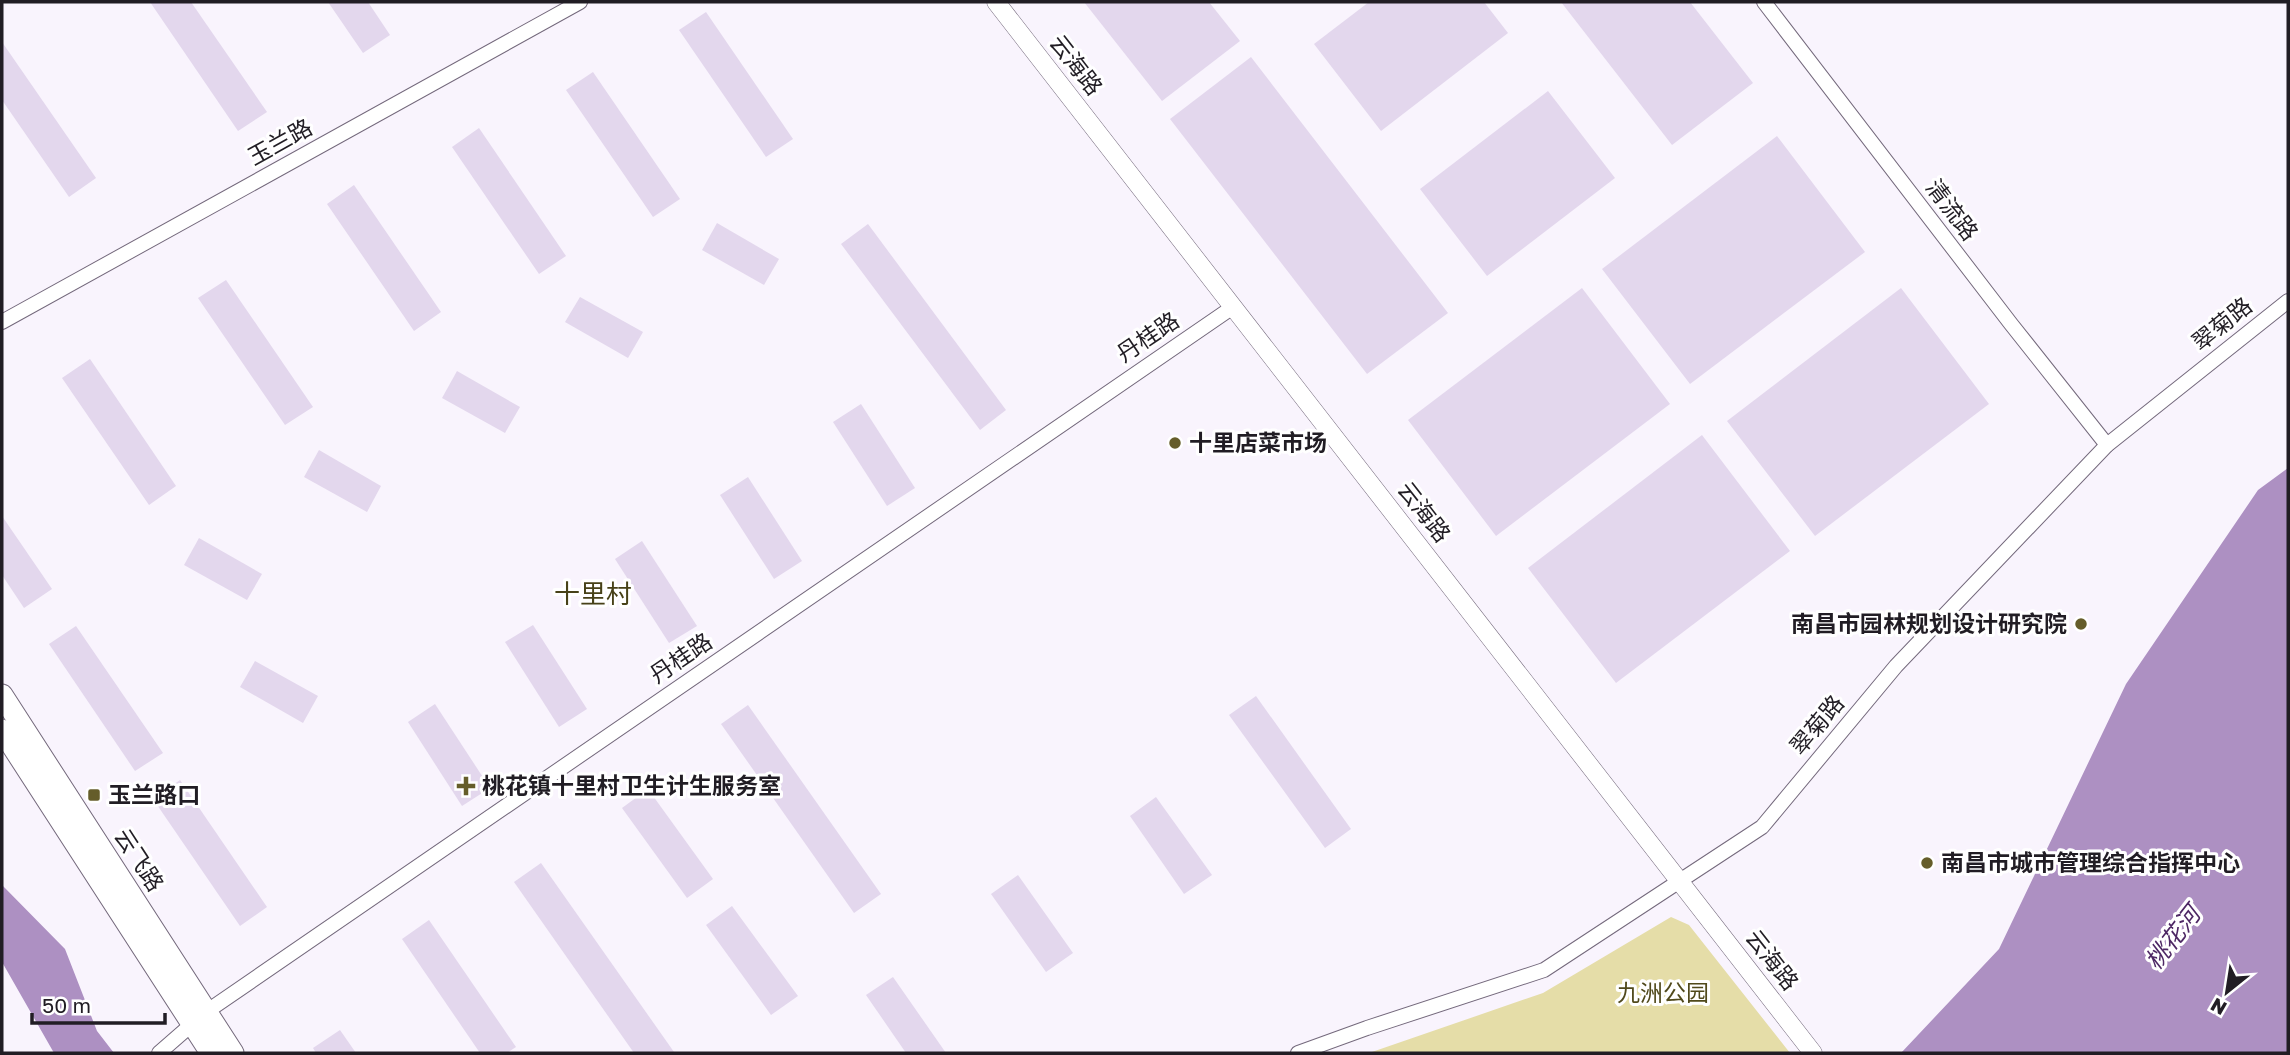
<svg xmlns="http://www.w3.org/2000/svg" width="2290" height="1055" font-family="'Golos Text','Noto Sans SC',sans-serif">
	<rect width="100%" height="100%" fill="#f9f4fd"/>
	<polygon fill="#e5dda8" points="1671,917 1689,925 1790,1053 1369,1053 1543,993"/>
	<g fill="#ad90c2">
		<polygon points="2288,468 2288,1053 1901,1053 1999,949 2126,684 2258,490"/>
		<polygon points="2,885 65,949 97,1031 114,1053 54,1053 2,962"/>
	</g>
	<g fill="#e3d7ed">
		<polygon points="150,2 191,2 267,112 238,131"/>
		<polygon points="328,2 368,2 390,35 363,53"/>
		<polygon points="1084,2 1209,2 1240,41 1162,101"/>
		<polygon points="1369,2 1484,2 1508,33 1381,131 1314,44"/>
		<polygon points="1561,2 1690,2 1753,83 1672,145"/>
		<polygon points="706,12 793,139 766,157 679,30"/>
		<polygon points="2,42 96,178 69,197 2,100"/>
		<polygon points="1251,57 1448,313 1367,374 1170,119"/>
		<polygon points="593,72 680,199 653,217 566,90"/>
		<polygon points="1548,91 1615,178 1487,276 1420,189"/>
		<polygon points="479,128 566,256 539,274 452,147"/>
		<polygon points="1777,136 1865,252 1690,384 1602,269"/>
		<polygon points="354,185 441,312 414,331 327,204"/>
		<polygon points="717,223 779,259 764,285 702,250"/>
		<polygon points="868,224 1006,410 980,430 841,244"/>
		<polygon points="226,280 313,407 285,425 198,298"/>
		<polygon points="1582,288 1670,404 1496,536 1408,420"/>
		<polygon points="1901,288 1989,404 1815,536 1727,421"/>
		<polygon points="580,297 643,332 628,358 565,322"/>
		<polygon points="90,359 176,486 149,505 62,378"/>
		<polygon points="457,371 520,407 505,433 442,398"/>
		<polygon points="861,404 915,488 887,506 833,422"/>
		<polygon points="1702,435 1790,551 1616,683 1528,568"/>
		<polygon points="319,450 381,486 367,512 304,477"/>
		<polygon points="748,477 802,561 774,579 720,495"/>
		<polygon points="2,516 52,589 24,608 2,575"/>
		<polygon points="199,538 262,574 247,600 184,565"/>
		<polygon points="642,541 697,626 669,643 615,559"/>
		<polygon points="533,625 587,709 559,727 505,642"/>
		<polygon points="76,626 163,753 135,771 49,644"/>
		<polygon points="255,661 318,696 303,723 240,687"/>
		<polygon points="1256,696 1351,829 1325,848 1229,715"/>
		<polygon points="435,704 490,788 462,806 408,722"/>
		<polygon points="748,705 881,894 854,913 721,724"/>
		<polygon points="180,780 267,907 240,926 153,799"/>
		<polygon points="648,789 713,879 687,898 622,808"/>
		<polygon points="1156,797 1212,875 1184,894 1130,816"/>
		<polygon points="541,863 674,1052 634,1053 514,882"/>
		<polygon points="1018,875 1073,953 1046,972 991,894"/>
		<polygon points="732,906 798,996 771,1015 706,925"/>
		<polygon points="429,920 516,1047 507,1053 480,1053 402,939"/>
		<polygon points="893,977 946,1053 906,1053 866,995"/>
		<polygon points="340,1030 356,1053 316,1053 313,1048"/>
	</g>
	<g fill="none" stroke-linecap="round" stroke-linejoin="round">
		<defs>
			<g id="minor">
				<polyline points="1764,2 2011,324 2107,445"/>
				<polyline points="2,322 580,2"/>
				<polyline points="159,1053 206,1012 1233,307"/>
				<polyline points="1298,1053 1367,1028 1544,970 1762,827 1896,666 2107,445 2288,301"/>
			</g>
			<polyline id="tertiary" points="996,2 1813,1053"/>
			<g id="secondary">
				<polyline points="2,695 233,1053"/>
				<polyline points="2,730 211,1053"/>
			</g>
		</defs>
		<use href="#minor" stroke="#74697c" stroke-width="16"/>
		<use href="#tertiary" stroke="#74697c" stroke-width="19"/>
		<use href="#secondary" stroke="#74697c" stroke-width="23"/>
		<use href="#minor" stroke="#fff" stroke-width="14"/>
		<use href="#tertiary" stroke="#fff" stroke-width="18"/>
		<use href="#secondary" stroke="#fff" stroke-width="21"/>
	</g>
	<g fill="#655d2a" stroke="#fff" stroke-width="2.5">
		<circle cx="1175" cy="443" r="7"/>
		<circle cx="2081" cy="624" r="7"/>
		<path d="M462.5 775.5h7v7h7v7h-7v7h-7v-7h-7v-7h7z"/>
		<rect x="87" y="788" width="14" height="14" rx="3.5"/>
		<circle cx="1927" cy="863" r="7"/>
	</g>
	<g text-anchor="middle" stroke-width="6" stroke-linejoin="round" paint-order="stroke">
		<g font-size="23" fill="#211d24" stroke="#fff">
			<text transform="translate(1076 65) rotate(52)" y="8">云海路</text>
			<text transform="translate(280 142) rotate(-29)" y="8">玉兰路</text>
			<text transform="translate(1952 210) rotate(53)" y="8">清流路</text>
			<text transform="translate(2222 324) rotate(-39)" y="8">翠菊路</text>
			<text transform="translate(1148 337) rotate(-34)" y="8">丹桂路</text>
			<text transform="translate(1424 512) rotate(52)" y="8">云海路</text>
			<text transform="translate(681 658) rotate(-34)" y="8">丹桂路</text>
			<text transform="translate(1817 725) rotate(-50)" y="8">翠菊路</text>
			<text transform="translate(139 860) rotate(57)" y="8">云飞路</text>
			<text transform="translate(1772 960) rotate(52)" y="8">云海路</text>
		</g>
		<g font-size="23" font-weight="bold" fill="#211d24" stroke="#fff" text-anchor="start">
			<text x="1189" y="451">十里店菜市场</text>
			<text x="2067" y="632" text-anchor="end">南昌市园林规划设计研究院</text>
			<text x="482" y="794">桃花镇十里村卫生计生服务室</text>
			<text x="108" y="803">玉兰路口</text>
			<text x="1941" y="871">南昌市城市管理综合指挥中心</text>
		</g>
		<g font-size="23" fill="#50491b" stroke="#fff">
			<text x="1663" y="1001">九洲公园</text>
		</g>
		<g font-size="24" font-style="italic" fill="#4d2764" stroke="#fff">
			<text transform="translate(2173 938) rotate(-52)" y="8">桃花河</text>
		</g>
		<g font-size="26" fill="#474118" stroke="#fff">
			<text x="593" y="603">十里村</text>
		</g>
	</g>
	<rect width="2290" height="1055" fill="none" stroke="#211d24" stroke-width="7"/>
	<g transform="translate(2227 992) rotate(210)" stroke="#ffffff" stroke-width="5" paint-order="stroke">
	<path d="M0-5L12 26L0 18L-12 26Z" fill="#211d24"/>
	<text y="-10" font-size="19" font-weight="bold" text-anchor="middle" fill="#211d24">N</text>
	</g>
	<path d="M32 1013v10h133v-10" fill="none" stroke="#211d24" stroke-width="3.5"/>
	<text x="42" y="1013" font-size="21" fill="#211d24" stroke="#ffffff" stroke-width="5" paint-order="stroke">50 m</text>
</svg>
